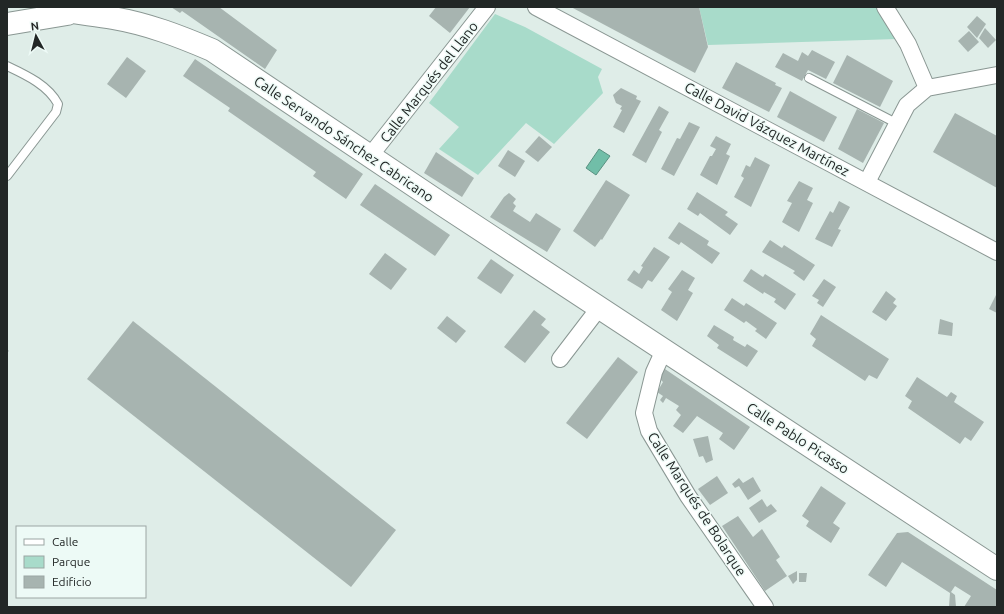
<svg xmlns="http://www.w3.org/2000/svg" width="1004" height="614" font-family="Ubuntu,sans-serif">
	<rect width="100%" height="100%" fill="#dfede8"/>
	<g fill="#a8dbca">
		<polygon points="699,7 880,7 897,39 708,45"/>
		<polygon points="495,14 525,27 602,69 598,77 603,93 554,144 526,123 478,175 439,149 459,127 429,103"/>
	</g>
	<polygon fill="#71bea8" stroke="#599181" points="599,149 610,156 596,175 586,168"/>
	<g fill="#a7b4b0">
		<polygon points="171,7 219,7 277,50 265,69 182,11 180,13"/>
		<polygon points="436,7 470,7 450,33 429,16"/>
		<polygon points="571,7 699,7 708,47 695,73"/>
		<polygon points="977,16 986,24 977,38 967,27"/>
		<polygon points="985,28 996,40 988,48 979,38"/>
		<polygon points="969,31 979,42 968,52 958,41"/>
		<polygon points="812,50 835,62 826,79 808,70 802,81 775,67 783,53 798,61 802,52 808,56"/>
		<polygon points="847,55 893,81 880,107 833,83"/>
		<polygon points="127,57 146,71 126,98 107,84"/>
		<polygon points="195,59 363,174 346,199 313,176 316,172 228,111 230,108 183,76"/>
		<polygon points="736,62 776,83 775,85 782,88 769,112 722,88"/>
		<polygon points="621,88 637,96 636,99 641,101 624,133 613,127 622,110 620,109 622,106 616,103 613,95"/>
		<polygon points="790,91 837,117 824,142 777,117"/>
		<polygon points="659,106 669,112 659,130 662,132 646,163 632,155"/>
		<polygon points="857,109 884,123 863,163 838,149"/>
		<polygon points="955,113 997,136 997,188 933,152"/>
		<polygon points="689,122 700,127 674,176 661,169 677,138 680,139"/>
		<polygon points="539,136 552,147 538,162 525,152"/>
		<polygon points="716,136 731,144 726,154 730,156 717,185 700,175 710,156 712,156 716,149 710,146"/>
		<polygon points="508,150 525,161 515,177 498,166"/>
		<polygon points="436,152 474,178 462,197 424,173"/>
		<polygon points="755,157 770,165 751,207 734,197 744,178 741,176 746,165 750,167"/>
		<polygon points="606,180 630,195 602,240 601,239 595,247 573,231"/>
		<polygon points="799,181 813,188 807,200 813,203 799,232 782,222 792,203 787,201"/>
		<polygon points="375,184 450,235 435,256 360,205"/>
		<polygon points="697,192 728,212 725,215 738,224 730,235 700,213 698,216 687,209"/>
		<polygon points="509,193 516,199 513,203 516,206 513,211 530,222 536,213 561,229 547,252 490,217 504,197"/>
		<polygon points="839,201 850,207 838,229 841,230 832,247 815,239 830,211 833,213"/>
		<polygon points="679,222 709,241 707,245 720,253 712,264 681,242 679,245 668,238"/>
		<polygon points="770,240 782,248 784,245 815,265 804,281 793,273 795,271 762,252"/>
		<polygon points="654,247 670,257 652,282 648,280 642,289 627,280 634,270 639,274 643,267 641,266"/>
		<polygon points="385,253 407,269 391,290 369,274"/>
		<polygon points="491,259 514,275 501,294 477,278"/>
		<polygon points="751,269 763,277 765,274 796,294 785,310 774,302 776,299 764,292 763,294 743,281"/>
		<polygon points="682,270 695,278 688,290 693,293 677,321 661,310 672,292 668,289"/>
		<polygon points="824,279 836,287 823,307 817,303 819,300 812,296"/>
		<polygon points="886,291 896,299 893,303 897,306 886,321 872,312"/>
		<polygon points="997,293 997,313 989,309"/>
		<polygon points="732,298 744,306 746,303 777,323 766,339 755,331 757,329 746,321 744,323 724,310"/>
		<polygon points="534,310 546,319 541,325 550,332 525,363 504,347"/>
		<polygon points="821,315 889,359 877,379 869,375 865,381 812,346 816,339 810,334"/>
		<polygon points="447,316 466,331 456,343 437,328"/>
		<polygon points="940,319 953,323 952,336 938,334"/>
		<polygon points="133,321 396,530 351,587 87,379"/>
		<polygon points="714,325 734,337 733,340 745,347 747,344 758,351 747,367 717,348 719,345 707,336"/>
		<polygon points="618,357 638,372 587,439 566,423"/>
		<polygon points="662,367 750,427 734,450 719,439 723,433 697,416 683,433 673,426 681,415 676,410 679,406 666,398 663,403 660,400 663,396 657,392 663,382 660,379"/>
		<polygon points="917,377 947,397 951,392 957,396 954,402 984,422 971,441 965,437 960,444 908,408 912,401 905,396"/>
		<polygon points="708,436 713,460 706,463 703,456 699,457 693,439"/>
		<polygon points="717,476 728,493 710,505 698,489"/>
		<polygon points="753,477 761,491 748,500 739,486 735,488 732,484 739,478 743,483"/>
		<polygon points="821,486 846,503 833,523 840,528 831,543 806,526 809,521 802,516"/>
		<polygon points="762,499 767,507 771,504 777,511 759,523 749,508"/>
		<polygon points="738,516 753,537 762,529 780,557 776,560 787,576 765,591 722,526"/>
		<polygon points="908,532 997,590 997,607 964,607 971,596 955,586 951,592 955,595 956,607 949,607 950,593 902,562 886,587 868,575 897,533"/>
		<polygon points="797,571 797,580 793,584 788,576"/>
		<polygon points="799,573 807,573 806,582 799,582"/>
	</g>
	<g fill="none" stroke-linecap="round" stroke-linejoin="round">
		<defs>
			<g id="lane">
				<path d="M7,66C26,75 48,85 58,104L56,112L7,176"/>
				<polyline points="809,78 898,124"/>
			</g>
			<g id="street">
				<polyline points="536,7 997,252"/>
				<polyline points="885,7 908,44 927,88"/>
				<polyline points="370,156 487,7"/>
				<polyline points="867,182 907,105 927,88 997,75"/>
				<polyline points="664,350 654,372 644,413 649,431 688,496 765,607"/>
				<polyline points="560,359 599,308"/>
			</g>
			<g id="secondary">
				<path d="M47,7C69,13 91,14 113,18C148,24 179,36 212,50L443,205L997,569"/>
				<polyline points="7,24 67,14"/>
			</g>
		</defs>
		<use href="#lane" stroke="#8a9793" stroke-width="10"/>
		<use href="#street" stroke="#8a9793" stroke-width="18"/>
		<use href="#secondary" stroke="#8a9793" stroke-width="24"/>
		<polyline stroke="#77807e" stroke-width="2.5" stroke-dasharray="1 3" stroke-linecap="butt" points="7,351 9,348"/>
		<use href="#lane" stroke="#fff" stroke-width="8"/>
		<use href="#street" stroke="#fff" stroke-width="16"/>
		<use href="#secondary" stroke="#fff" stroke-width="22"/>
	</g>
	<g text-anchor="middle" stroke-width="3" stroke-linejoin="round" paint-order="stroke">
		<g font-size="14" fill="#222726" stroke="#edfaf6">
			<text transform="translate(429 82) rotate(-52)" y="5">Calle Marqués del Llano</text>
			<text transform="translate(767 129) rotate(28)" y="5">Calle David Vázquez Martínez</text>
			<text transform="translate(344 139) rotate(34)" y="5">Calle Servando Sánchez Cabricano</text>
			<text transform="translate(798 438) rotate(33)" y="5">Calle Pablo Picasso</text>
			<text transform="translate(697 504) rotate(57)" y="5">Calle Marqués de Bolarque</text>
		</g>
	</g>
	<rect width="1004" height="614" fill="none" stroke="#222726" stroke-width="16"/>
	<rect x="16" y="526" width="130" height="72" fill="#edfaf6" stroke="#9ca6a3"/>
	<rect x="24" y="539" width="20" height="6" fill="#ffffff" stroke="#9ca6a3"/>
	<text x="52" y="546" font-size="12" fill="#222726">Calle</text>
	<rect x="24" y="556" width="20" height="12" fill="#a8dbca" stroke="#9ca6a3"/>
	<text x="52" y="566" font-size="12" fill="#222726">Parque</text>
	<rect x="24" y="576" width="20" height="12" fill="#a7b4b0" stroke="#9ca6a3"/>
	<text x="52" y="586" font-size="12" fill="#222726">Edificio</text>
	<g transform="translate(36 36) rotate(353)" stroke="#edfaf6" stroke-width="3" paint-order="stroke">
	<path d="M0-3L7 15L0 10L-7 15Z" fill="#222726"/>
	<text y="-6" font-size="11" font-weight="bold" text-anchor="middle" fill="#222726">N</text>
	</g>
</svg>
